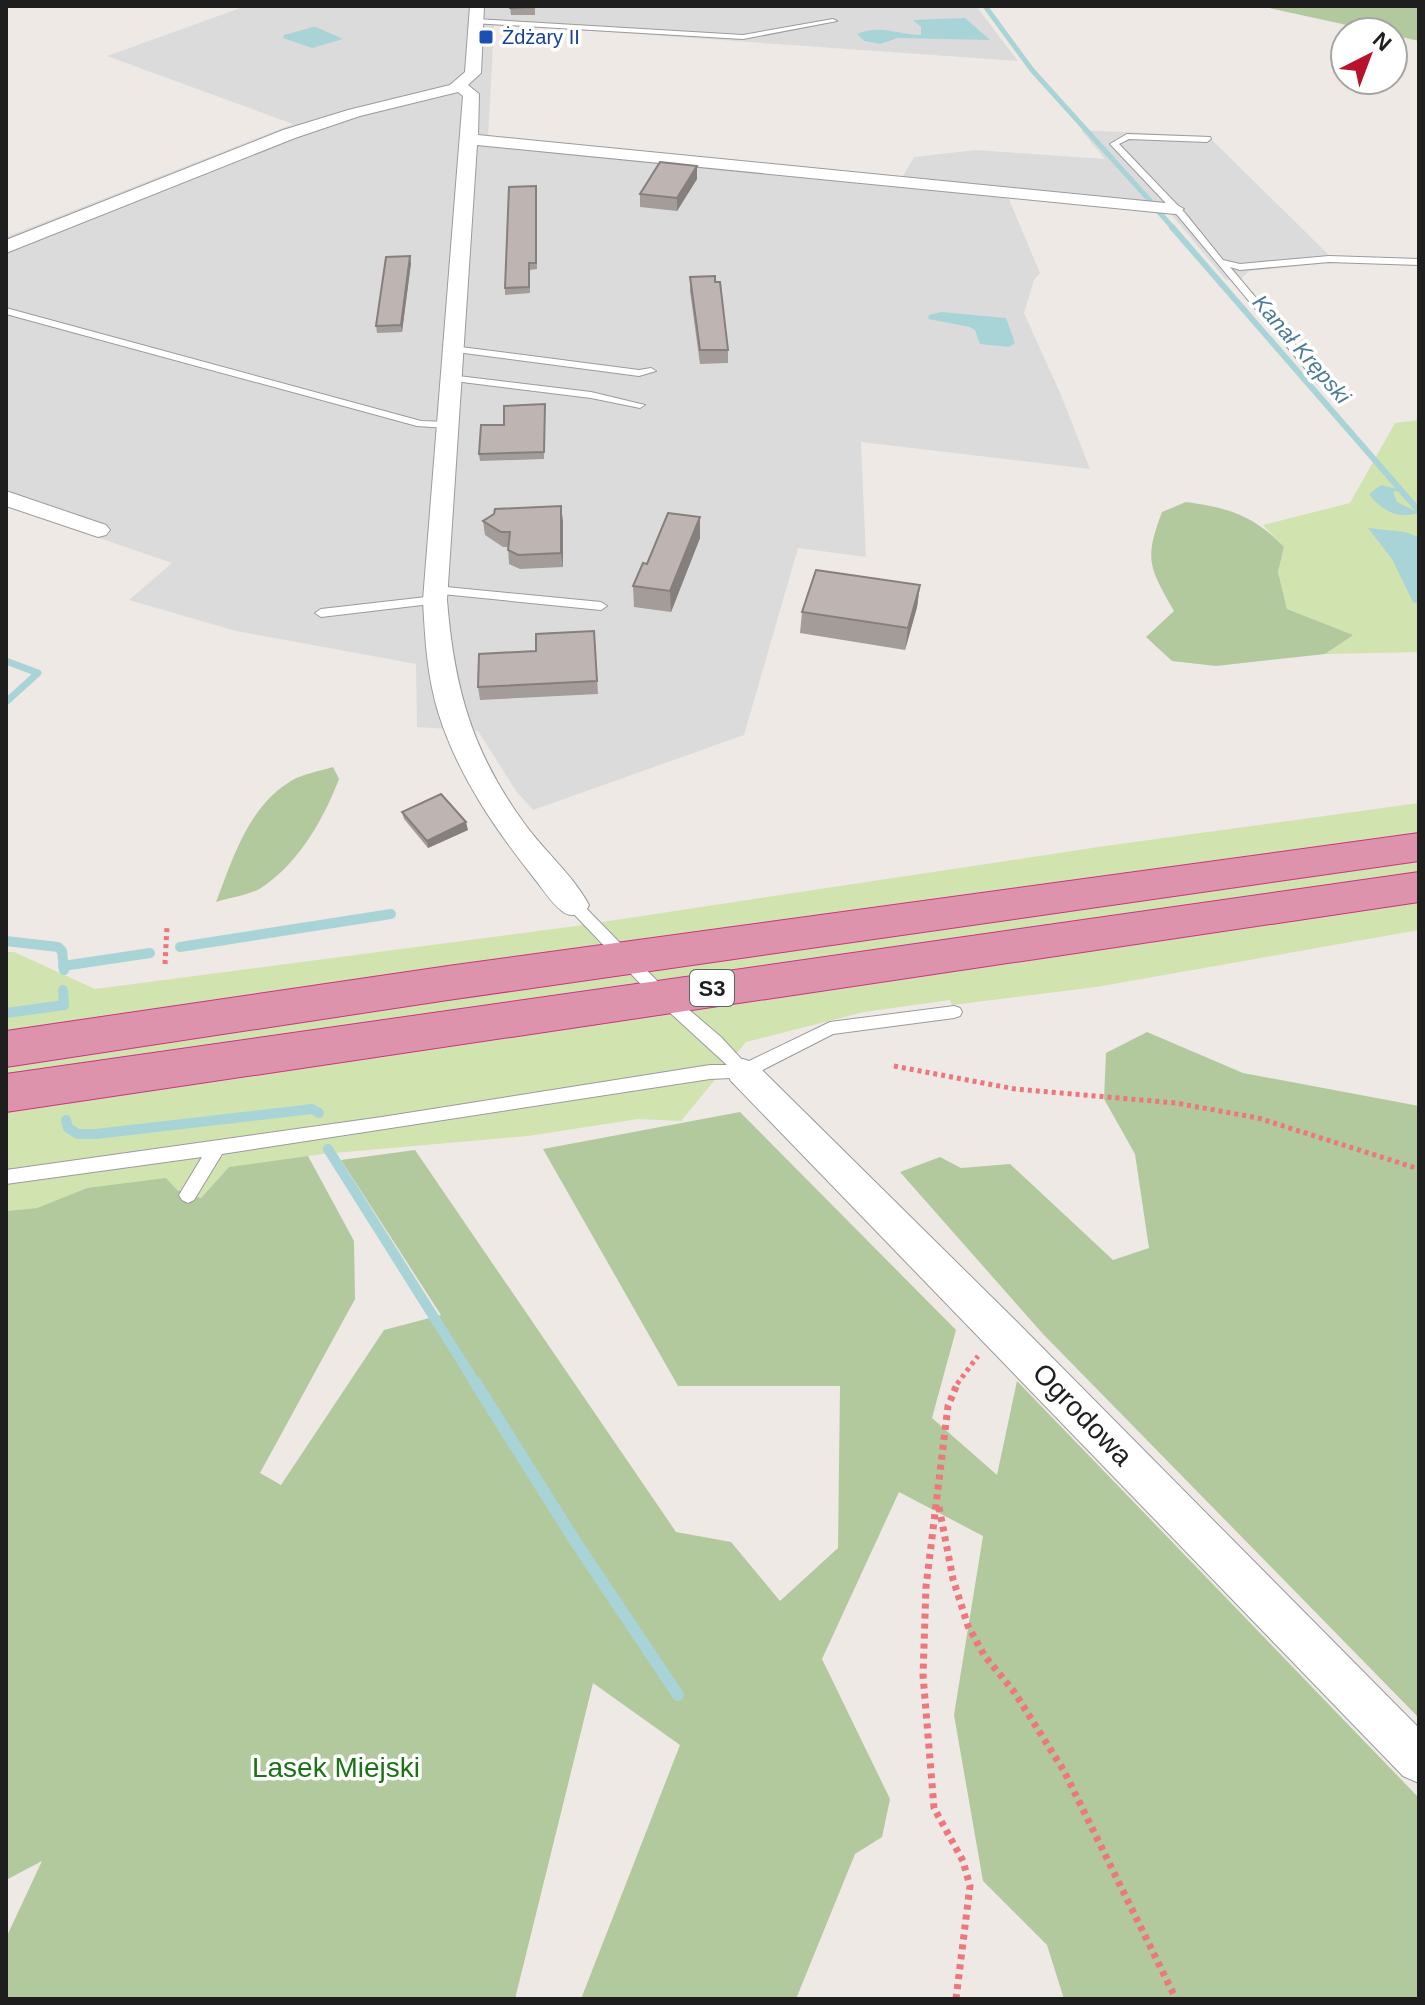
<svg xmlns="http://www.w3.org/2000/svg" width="1425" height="2005" font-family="Helvetica,sans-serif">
	<rect width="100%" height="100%" fill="#eee9e5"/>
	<polygon fill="#dcdbdb" points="246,6 977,7 1018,61 494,24 488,139 901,179 914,157 976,150 1105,159 1081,130 1208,136 1328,254 1331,263 1249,271 1241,279 1226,280 1171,214 1008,197 1040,273 1034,280 1024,313 1061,395 1090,469 861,442 866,557 798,548 744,735 533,810 516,791 478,731 417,727 416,664 236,631 129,600 172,563 6,506 6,237 293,124 107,56"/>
	<g fill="#d1e3af">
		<polygon points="1419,420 1419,652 1325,654 1352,635 1287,609 1278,572 1284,547 1263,525 1350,503 1395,423"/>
		<polygon points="1419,803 1419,930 1096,987 952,1005 950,1000 864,1012 746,1042 681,1121 638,1119 528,1136 323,1154 229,1167 201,1198 177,1190 87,1188 37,1208 6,1211 6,952 14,952 95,989 576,926 1105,846"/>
	</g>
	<g fill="#b1c99d">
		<polygon points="1260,6 1419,6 1419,41 1393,35 1393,32 1379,32"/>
		<path d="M1186,502C1229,508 1253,515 1284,547L1278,572L1287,609L1353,635L1325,654L1216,666L1172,661L1146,637L1174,611C1149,567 1144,560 1162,512Z"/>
		<path d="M333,767L339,779C324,818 300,861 264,886C252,895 231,897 216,902C233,858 248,807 291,781C302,774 320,771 333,767Z"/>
		<polygon points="1147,1032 1243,1073 1419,1106 1419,1718 1043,1334 900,1172 940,1157 961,1168 1010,1164 1113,1260 1149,1248 1135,1154 1104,1099 1106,1053"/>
		<polygon points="740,1112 956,1330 932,1418 997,1475 1017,1381 1419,1798 1419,1999 1064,1999 1047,1945 983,1881 954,1715 983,1536 899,1492 822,1659 890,1799 882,1837 855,1854 796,1999 581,1999 680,1745 593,1683 515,1999 6,1999 6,1938 42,1861 6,1880 6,1211 37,1208 87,1188 166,1178 177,1190 201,1198 229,1167 308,1156 354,1241 355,1299 260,1473 281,1485 384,1330 441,1315 341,1160 415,1150 676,1532 731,1542 780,1601 838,1548 840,1386 678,1386 543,1149"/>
	</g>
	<g fill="#a9d4d7">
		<path d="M965,18L990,40L898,38L880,44L864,41L857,34C879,24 899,35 921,35V27L913,20Z"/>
		<polygon points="313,27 316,27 343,39 312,48 283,38 284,35"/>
		<polygon points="941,312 1006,318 1015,343 1009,347 980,344 975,330 970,327 928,319 929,315"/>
		<path d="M1381,485L1401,490L1393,492L1397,502L1419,513C1397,519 1382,511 1369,494Z"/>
		<polygon points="1368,528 1405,532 1419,537 1419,604 1413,602 1392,559"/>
	</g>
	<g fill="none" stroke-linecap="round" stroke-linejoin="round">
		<g stroke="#a9d4d7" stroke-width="5">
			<polyline points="985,6 1032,70 1153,204"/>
			<polyline points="1158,211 1174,229"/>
		</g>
		<polyline stroke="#a9d4d7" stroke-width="6" points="1172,227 1419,511"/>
		<polyline stroke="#a9d4d7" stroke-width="7" points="6,661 38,673 6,702"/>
		<g stroke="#a9d4d7" stroke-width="10">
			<polyline points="6,941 58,947 62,951 64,970"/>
			<polyline points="180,947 391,914"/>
			<polyline points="63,966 150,953"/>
			<polyline points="6,1013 64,1005 63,990"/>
			<polyline points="66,1120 68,1128 78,1134 96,1134 312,1109 319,1113"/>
			<polyline points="328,1149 476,1384"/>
		</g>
		<polyline stroke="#a9d4d7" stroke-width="12" points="475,1382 575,1541 678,1695"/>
		<defs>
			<g id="service">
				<polygon points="476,19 743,35 833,19 837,21 743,39 473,23"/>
				<polygon points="1127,134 1210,137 1211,139 1207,142 1129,139 1119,144 1185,213 1223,260 1240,264 1329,256 1419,259 1419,265 1329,262 1240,270 1230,267 1327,382 1318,384 1179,217 1110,144"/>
				<polygon points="6,308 421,421 448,422 453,425 448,428 417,426 6,314"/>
				<polygon points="453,346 639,370 651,368 656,371 639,376 449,351 449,347"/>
				<polygon points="450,375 591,392 645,405 640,408 591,398 446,380 445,378"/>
				<polygon points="436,586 601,602 607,606 601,610 432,593 432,587"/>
				<polygon points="435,596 441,600 439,603 321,617 315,613 321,609"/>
				<polygon points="574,899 579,901 667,991 721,1037 745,1063 830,1022 954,1006 960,1008 962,1012 960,1016 954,1018 833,1034 749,1077 710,1079 222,1154 194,1200 188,1203 182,1200 179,1195 202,1157 6,1184 6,1170 382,1117 710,1065 727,1065 655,999 569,909 566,905"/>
			</g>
			<g id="minor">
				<path d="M470,6H484L481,73L468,85L479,94L478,135L1175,204L1184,209L1175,214L477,145L447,600C454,687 472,752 524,823C544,851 573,875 589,905L585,913C576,915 569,917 562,911C551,903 543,889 534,878C495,829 458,775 439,715C427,677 425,639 423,600L463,96L458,92L360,116L295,138L6,253V240L283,130L348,110L450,85L465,72Z"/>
				<polygon points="6,491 106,525 110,530 106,535 98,537 6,506"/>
				<polygon points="743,1059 755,1063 1017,1322 1419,1728 1419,1783 1403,1776 731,1081 726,1072 731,1063"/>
			</g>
			<g id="motorway">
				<polygon points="1419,833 1419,861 448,1000 6,1067 6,1031 448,966"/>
				<polygon points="1419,872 1419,902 6,1112 6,1074"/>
			</g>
		</defs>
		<use href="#service" stroke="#9b9b9b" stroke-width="2"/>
		<use href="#minor" stroke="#9b9b9b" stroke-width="2"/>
		<use href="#motorway" stroke="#c9357e" stroke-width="2"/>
		<g stroke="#ec777d" stroke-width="5" stroke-dasharray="4 4" stroke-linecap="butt">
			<polyline points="165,964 167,926"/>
			<polyline points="894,1066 1015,1089 1176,1103 1258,1118 1419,1169"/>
			<polyline points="957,1384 978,1356"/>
		</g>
		<g stroke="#ec777d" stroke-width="7" stroke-dasharray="5 5" stroke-linecap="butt">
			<polyline points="939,1507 953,1579 968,1626 984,1655 1015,1693 1064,1771 1176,1999"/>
			<polyline points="956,1999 970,1886 963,1861 934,1808 923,1675 926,1587 948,1406 958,1382"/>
		</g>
		<use href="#service" fill="#fff" fill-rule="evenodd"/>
		<use href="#minor" fill="#fff" fill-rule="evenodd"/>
		<use href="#motorway" fill="#de93ad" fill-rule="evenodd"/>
	</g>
	<g fill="#a39c99">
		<polygon points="510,6 535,6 535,15 511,15"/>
		<polygon points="697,179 677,211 640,207 640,194"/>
		<polygon points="536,193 537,269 530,270 530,293 505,295 505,288"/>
		<polygon points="411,263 402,332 377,333 376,326"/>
		<polygon points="690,277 728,350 728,363 700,364 690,291"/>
		<polygon points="545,404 544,459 480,461 479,454 504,425"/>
		<polygon points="483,521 563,521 563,567 520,569 509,564 508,547 503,547 485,535"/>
		<polygon points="700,538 671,612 634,607 633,586 647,564"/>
		<polygon points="920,585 917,607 905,650 800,633 802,612"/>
		<polygon points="594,631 598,694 480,700 478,687 536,651"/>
		<polygon points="402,812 468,830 428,848 404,819"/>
	</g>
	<g fill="#857f7d">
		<polygon points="697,166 697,179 677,211 677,198"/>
		<polygon points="410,256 411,263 402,332 401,325"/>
		<polygon points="561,506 563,521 563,567 561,553"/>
		<polygon points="700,517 700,538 671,612 670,591"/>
		<polygon points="920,585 917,607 905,650 908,628"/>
		<polygon points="466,822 468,830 428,848 427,841"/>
	</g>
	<g fill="#beb5b2" stroke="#857f7d" stroke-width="2">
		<polygon points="510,6 534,6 534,7 510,8"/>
		<polygon points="660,162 697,166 677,198 640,194"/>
		<polygon points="536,186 536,263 529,263 529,287 505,288 509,187"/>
		<polygon points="410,256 401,325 376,326 386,257"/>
		<polygon points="715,276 715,282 720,282 728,350 700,350 690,277"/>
		<polygon points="545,404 544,452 479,454 481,425 504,425 504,406"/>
		<polygon points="561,506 561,553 518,555 508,550 510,532 501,532 483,521 494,514 495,509"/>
		<polygon points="668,513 700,517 670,591 633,586 643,563 647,564"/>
		<polygon points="816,570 920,585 908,628 802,612"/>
		<polygon points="594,631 597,681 478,687 479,654 536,651 536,634"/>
		<polygon points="441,794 466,822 427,841 402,812"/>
	</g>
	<rect fill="#1a4fb4" stroke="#fff" stroke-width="3" x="478" y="29" width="16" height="16" rx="4"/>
	<g text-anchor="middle" stroke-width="7" stroke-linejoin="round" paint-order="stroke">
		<g font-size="20" fill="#164399" stroke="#fff" text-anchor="start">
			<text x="502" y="44">Żdżary II</text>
		</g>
		<g font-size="22" font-style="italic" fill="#4c7c95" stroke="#fff">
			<text transform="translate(1302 349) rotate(49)" y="8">Kanał Krępski</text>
		</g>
		<rect fill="#fff" stroke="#626262" stroke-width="2" x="690" y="970" width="44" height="36" rx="6"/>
		<g font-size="22" font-weight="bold" fill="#1e1e1e">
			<text x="712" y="996">S3</text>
		</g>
		<g font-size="28" fill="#1e1e1e" stroke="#fff">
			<text transform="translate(1083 1414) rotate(46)" y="10">Ogrodowa</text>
		</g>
		<g font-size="28" fill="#1c7216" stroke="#fff">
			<text x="336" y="1777">Lasek Miejski</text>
		</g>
	</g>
	<rect width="1425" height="2005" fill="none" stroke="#1e1e1e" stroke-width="16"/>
	<g transform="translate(1369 56) rotate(42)"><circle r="38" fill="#ffffff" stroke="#a5a5a5" stroke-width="2"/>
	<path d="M0-6L14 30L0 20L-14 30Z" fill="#b8132c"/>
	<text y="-12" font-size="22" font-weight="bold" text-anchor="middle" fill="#1e1e1e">N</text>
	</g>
</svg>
